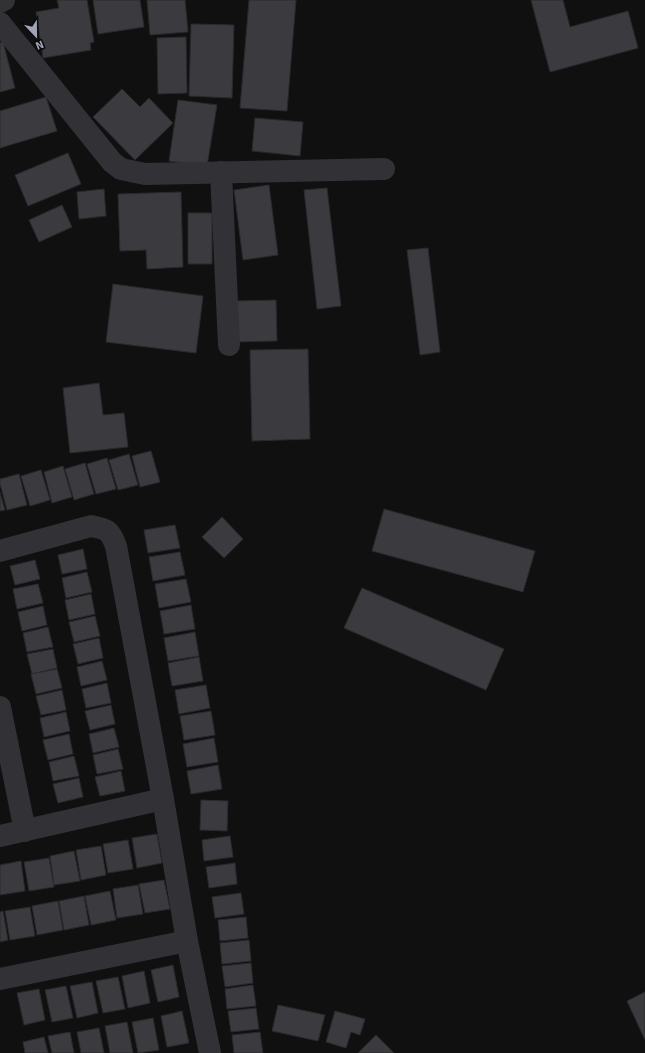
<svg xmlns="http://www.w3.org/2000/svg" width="645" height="1053" font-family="Signika,sans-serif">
	<rect width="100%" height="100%" fill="#101011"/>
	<g fill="#3a3a3f" stroke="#2a2a2d">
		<polygon points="57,0 87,0 94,42 90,43 91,50 43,58 36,12 59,8"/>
		<polygon points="93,0 140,0 144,27 98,34"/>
		<polygon points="147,0 185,0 188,32 150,35"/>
		<polygon points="249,0 296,0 287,111 240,108"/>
		<polygon points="531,0 563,0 570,27 628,11 638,48 550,72"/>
		<polygon points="191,24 234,25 232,98 189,96"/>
		<polygon points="186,37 187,93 158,94 157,38"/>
		<polygon points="3,42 15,88 0,92 0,43"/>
		<polygon points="122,89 140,107 149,98 173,123 135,160 93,117"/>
		<polygon points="46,97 57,131 0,148 0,111"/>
		<polygon points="178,100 217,105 207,166 169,161"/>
		<polygon points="255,118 303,122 300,156 252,151"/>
		<polygon points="68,153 81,184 28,206 15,175"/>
		<polygon points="269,185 278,255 243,260 234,190"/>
		<polygon points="327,188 341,306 317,309 304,190"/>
		<polygon points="104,189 106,216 79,219 77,192"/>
		<polygon points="181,192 183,267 147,269 146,250 120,251 118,194"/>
		<polygon points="62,205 72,227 39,242 29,220"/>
		<rect x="188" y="213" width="24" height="51"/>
		<polygon points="428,248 440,352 420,355 407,250"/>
		<polygon points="113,284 203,296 196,353 106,342"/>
		<polygon points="276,300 277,341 235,342 235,301"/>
		<polygon points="308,349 310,439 252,441 250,350"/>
		<polygon points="99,383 103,415 124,413 128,447 70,453 63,388"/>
		<polygon points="151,451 160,482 140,487 132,456"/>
		<polygon points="129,454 138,485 118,490 109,460"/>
		<polygon points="107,458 116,489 96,494 87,464"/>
		<polygon points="85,463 94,494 74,500 65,469"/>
		<polygon points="63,466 72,497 52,503 44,472"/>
		<polygon points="41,470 50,500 30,506 21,476"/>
		<polygon points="19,474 27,505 7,510 0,484 0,479"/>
		<polygon points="0,492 5,510 0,511"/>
		<polygon points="384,509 535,551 523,592 372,551"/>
		<polygon points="222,517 243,539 224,558 202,537"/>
		<polygon points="175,525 180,548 148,553 144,530"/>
		<polygon points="83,549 87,569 62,574 58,555"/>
		<polygon points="180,552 185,575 153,581 149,557"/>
		<polygon points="35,560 40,579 15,585 10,566"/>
		<polygon points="87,572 92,592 66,598 62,578"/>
		<polygon points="186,579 191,602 159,608 155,584"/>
		<polygon points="38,584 43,603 17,609 13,589"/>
		<polygon points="362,588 504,649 486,690 344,628"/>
		<polygon points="91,594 95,614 69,620 65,600"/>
		<polygon points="191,605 195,629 164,634 160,611"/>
		<polygon points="43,606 47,625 22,631 18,612"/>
		<polygon points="95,616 100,636 74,642 69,622"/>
		<polygon points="48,627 53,647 27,652 23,633"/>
		<polygon points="195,632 199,656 168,661 164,638"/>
		<polygon points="99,638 103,658 78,664 73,644"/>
		<polygon points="53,649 57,668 32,674 27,654"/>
		<polygon points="199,657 203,681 172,686 168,663"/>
		<polygon points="102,661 107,680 81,686 77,667"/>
		<polygon points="57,669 62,688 36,694 31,674"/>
		<polygon points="107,683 111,703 86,708 82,689"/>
		<polygon points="206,685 210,708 179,714 175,690"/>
		<polygon points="62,690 66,710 41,715 36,696"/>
		<polygon points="111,705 115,724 90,730 85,711"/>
		<polygon points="211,711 215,735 184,740 180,716"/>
		<polygon points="66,712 70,731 44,737 40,718"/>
		<polygon points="114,728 119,747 93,753 89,734"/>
		<polygon points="69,734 73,754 48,760 43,740"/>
		<polygon points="214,738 218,762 187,767 183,744"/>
		<polygon points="118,749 123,769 97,774 93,755"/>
		<polygon points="74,756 79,776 53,781 49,762"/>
		<polygon points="218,765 222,789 191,794 187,771"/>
		<polygon points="121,771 125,791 100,796 95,777"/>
		<polygon points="79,778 83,797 58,803 53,784"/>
		<polygon points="201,800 228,801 227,831 200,830"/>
		<polygon points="157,834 162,863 137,868 132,838"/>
		<polygon points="230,836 233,857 204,861 202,840"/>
		<polygon points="128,840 133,869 108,873 103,844"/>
		<polygon points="101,846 106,875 81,880 76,850"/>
		<polygon points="74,851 80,881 54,885 50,856"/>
		<polygon points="49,858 54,887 29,891 24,862"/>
		<polygon points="21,861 25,891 0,895 0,865"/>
		<polygon points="235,863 237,884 209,888 206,867"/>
		<polygon points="164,880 170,909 145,913 139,884"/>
		<polygon points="138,885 143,914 117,918 113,889"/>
		<polygon points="110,891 116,920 91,925 85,896"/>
		<polygon points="241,893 244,914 215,918 212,897"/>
		<polygon points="84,896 89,925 64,930 59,901"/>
		<polygon points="58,901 63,930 37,935 32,906"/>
		<polygon points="30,907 35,936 10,940 5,911"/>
		<polygon points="3,911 8,940 0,942 0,912"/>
		<polygon points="246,917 248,938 220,941 218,920"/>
		<polygon points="249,940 251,961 222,964 220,943"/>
		<polygon points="251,963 253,983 225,987 222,966"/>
		<polygon points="173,965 179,997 158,1002 151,970"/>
		<polygon points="144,971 150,1003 128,1008 122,976"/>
		<polygon points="118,977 125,1009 103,1013 96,981"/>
		<polygon points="92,982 98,1013 77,1018 70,986"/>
		<polygon points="253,985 256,1006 227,1009 225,989"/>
		<polygon points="66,986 73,1018 52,1022 45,990"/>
		<polygon points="39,989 45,1020 24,1025 17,993"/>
		<polygon points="645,992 645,1040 627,1001"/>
		<polygon points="278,1005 325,1015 318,1041 272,1031"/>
		<polygon points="256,1008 259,1029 231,1032 228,1011"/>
		<polygon points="182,1011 189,1043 167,1047 161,1016"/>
		<polygon points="335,1011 365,1019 360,1035 351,1032 346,1048 326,1042"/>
		<polygon points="153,1018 159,1050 138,1053 132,1022"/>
		<polygon points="127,1022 133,1053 110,1053 105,1026"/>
		<polygon points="99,1028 104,1053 81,1053 77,1032"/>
		<polygon points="70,1032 74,1053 52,1053 48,1036"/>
		<polygon points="260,1032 263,1053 234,1053 232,1035"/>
		<polygon points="376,1035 394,1053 358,1053"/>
		<polygon points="44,1037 48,1053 25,1053 23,1042"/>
	</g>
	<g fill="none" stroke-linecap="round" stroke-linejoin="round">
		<g stroke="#313136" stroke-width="22">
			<polyline points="0,2 4,0"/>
			<polyline points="0,23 112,162 121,169 145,174 384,169"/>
			<polyline points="221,172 229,345"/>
			<path d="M0,551L91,526C107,529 110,530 116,546L163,799L187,941L210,1053"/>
			<polyline points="0,707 25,831"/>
			<polyline points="0,836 163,799"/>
			<polyline points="0,979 187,941"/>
		</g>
	</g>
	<g transform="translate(36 36) rotate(158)" stroke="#0b0b0c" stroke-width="3" paint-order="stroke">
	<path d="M0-3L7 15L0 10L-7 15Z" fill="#a0a4b3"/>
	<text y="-6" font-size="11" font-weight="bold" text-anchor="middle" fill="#a0a4b3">N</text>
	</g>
</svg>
